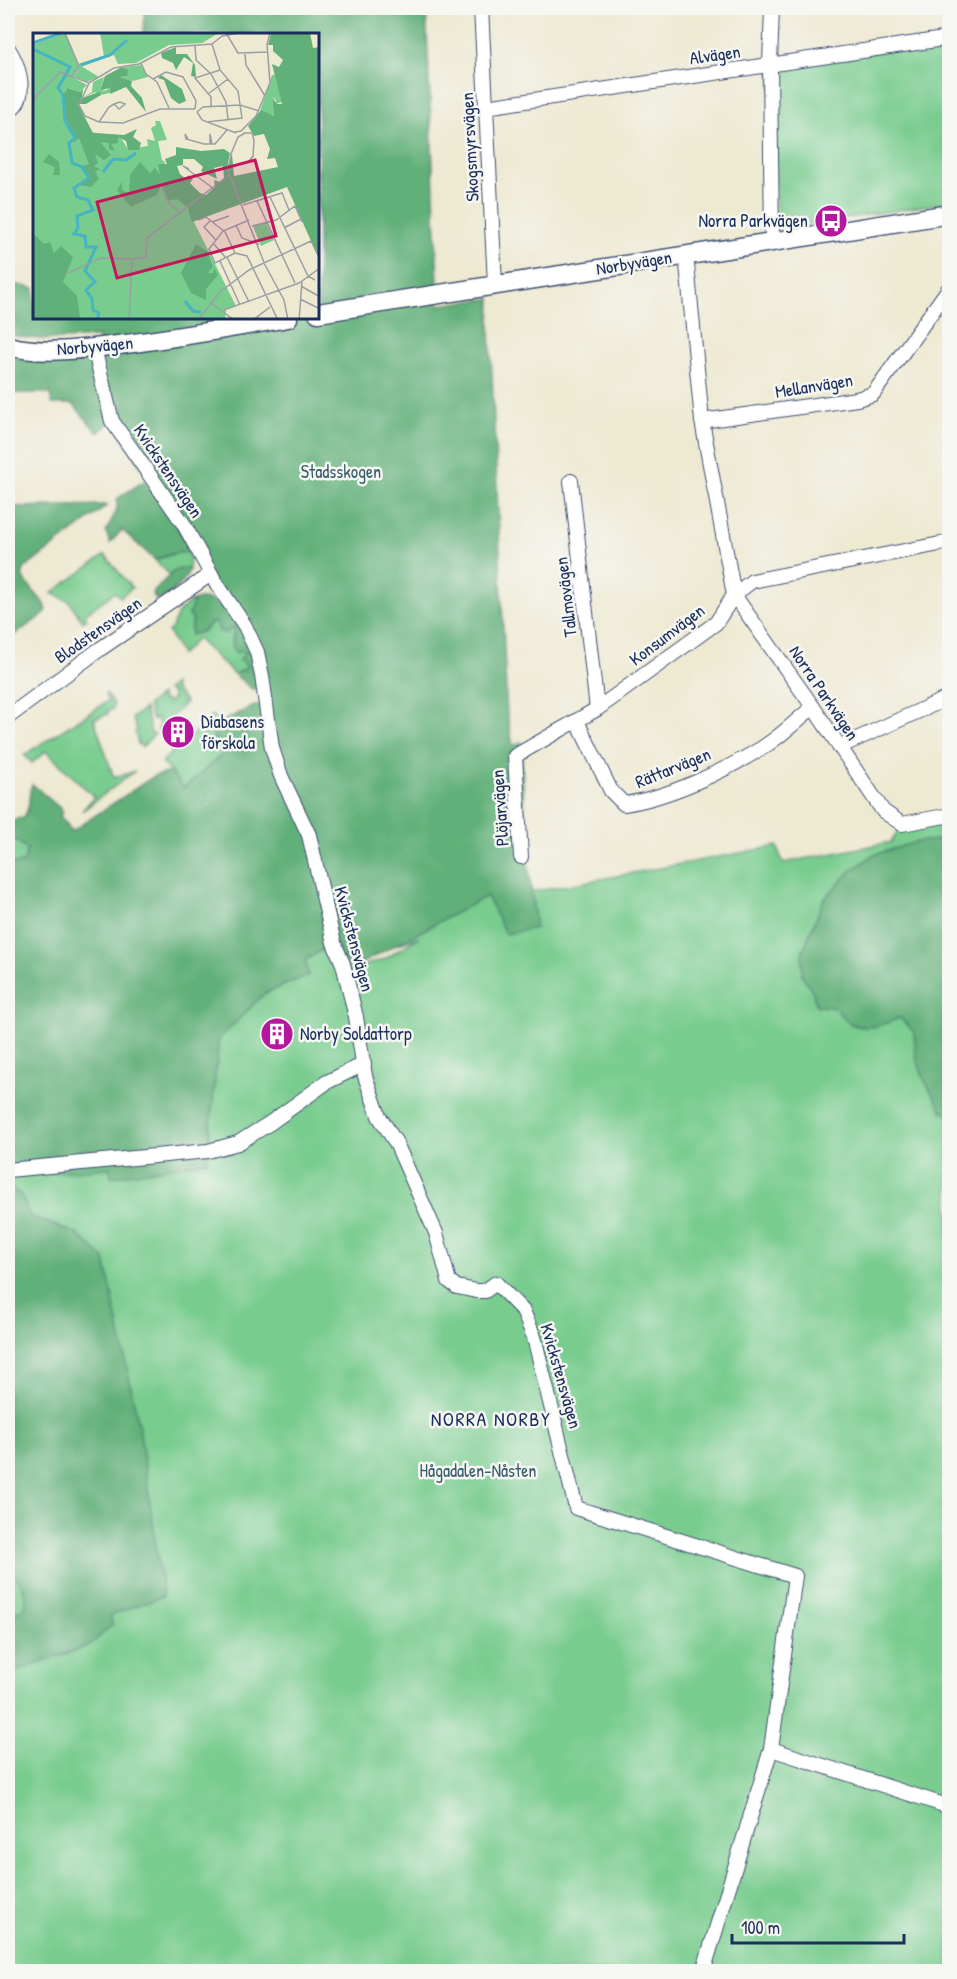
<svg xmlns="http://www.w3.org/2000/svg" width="957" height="1979" font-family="'Patrick Hand',sans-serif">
	<rect width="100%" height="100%" fill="#f6f6f2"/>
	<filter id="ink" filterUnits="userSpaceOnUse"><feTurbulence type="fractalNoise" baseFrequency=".0167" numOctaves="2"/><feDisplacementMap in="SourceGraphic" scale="12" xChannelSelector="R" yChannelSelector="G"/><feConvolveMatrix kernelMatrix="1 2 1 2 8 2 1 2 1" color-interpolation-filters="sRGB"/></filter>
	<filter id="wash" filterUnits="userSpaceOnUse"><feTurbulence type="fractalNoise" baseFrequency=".008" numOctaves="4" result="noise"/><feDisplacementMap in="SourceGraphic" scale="24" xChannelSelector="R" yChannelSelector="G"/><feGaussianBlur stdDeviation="1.35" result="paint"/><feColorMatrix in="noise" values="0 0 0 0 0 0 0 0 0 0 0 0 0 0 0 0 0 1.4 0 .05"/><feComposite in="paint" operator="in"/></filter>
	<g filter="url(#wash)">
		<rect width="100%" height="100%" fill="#eee9d1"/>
		<g fill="#78cc8e" stroke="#4a7e76" stroke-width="1.5" fill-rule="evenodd">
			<polygon points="949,38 949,202 777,229 770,65"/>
			<path d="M180,552H188L190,560L189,570C182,568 176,569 170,575L155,560Z"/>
			<polygon points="105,555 132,588 120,597 115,592 85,614 87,619 83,622 69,601 52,593"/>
			<polygon points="190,602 193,603 189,615 193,619 191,627 191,634 203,631 211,623 216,622 235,628 232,637 232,646 246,652 241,660 247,665 245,669 234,674 197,639 181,655 168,631 171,630 178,613"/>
			<polygon points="174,684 175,690 186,702 158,730 159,724 157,718 152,720 148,705 161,695 161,699 168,702 172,700 172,693 167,690"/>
			<polygon points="106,693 114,704 113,709 107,711 108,714 94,719 114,778 135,771 82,811 94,797 46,751 32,763 24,755 108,701 105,694"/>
			<polygon points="145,708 151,733 155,734 142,747 138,744 135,732 137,730 132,718"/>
			<polygon points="212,715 221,723 213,737 225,752 183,789 162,762 184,740 186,741"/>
			<path d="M949,815V839L916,842L949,849V1971H8V964L242,857L531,892L777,846L783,863L891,842L902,824ZM419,937L385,959L349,970L346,962Z"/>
			<polygon points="13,837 27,849 24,863 12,864 8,867 8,841"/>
		</g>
		<g fill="#62b079" stroke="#3e706c" stroke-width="1.5">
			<path d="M145,8H426L439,305L491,298L490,330L507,715L513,746L521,742L526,847L536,928L505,934L487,896L360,964L346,961L334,943L305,960L309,975L265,993L219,1039L207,1161L111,1177L110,1168L22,1175L8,1164V867L12,864L24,863L27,849L13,838L8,841V826L13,820L19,817L22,819C32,809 27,796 32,784L63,811L60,816L72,831L154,776L170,772L184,788L225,752L213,737L221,723L229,718L257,705L265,703L257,652L112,421L98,433L73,404H52L50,393H8V357L47,360L88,357L106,400L97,362L98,337C68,339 37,342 8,334V283L34,288V318H318V34H143Z"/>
			<path d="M144,481C158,500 183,528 188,552L170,554L155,560L122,530L110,543L106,532L117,509V499Z"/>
			<polygon points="108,505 24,569 22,577 45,605 47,610 43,615 8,639 8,507"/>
			<path d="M185,568L189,570C183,585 173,592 160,600L156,599L153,595L154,591L174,571Z"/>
			<path d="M199,599C239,598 253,657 260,688L252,689L234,674L245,669L247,665L240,660L246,652H235L232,646L235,629L232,628L227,633L220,632L216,622L211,623L203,631L191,635V627L193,620L189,615L193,603L190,602Z"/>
			<path d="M949,839H950L949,1114L943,1112L925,1081L916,1057L914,1032L900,1018C885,1024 864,1032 848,1022C844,1019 839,1012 835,1008L816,1005L812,990L802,975V953L824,899L851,871L873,855L916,842Z"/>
			<path d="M8,1186L21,1195L30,1216L77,1234L105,1259L140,1432L163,1596L129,1608L111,1616L112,1625L89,1646L8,1674V1612H17L26,1606C26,1589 21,1580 8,1571Z"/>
		</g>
	</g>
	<g filter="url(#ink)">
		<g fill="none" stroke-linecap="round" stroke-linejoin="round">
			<defs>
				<g id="street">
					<polyline points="481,8 495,284"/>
					<polyline points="772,8 770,64 772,242"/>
					<path d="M8,48C19,65 30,99 8,111"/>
					<polyline points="486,107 950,38"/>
					<polyline points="686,254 702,421 734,595 813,707 883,811 902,824 950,815"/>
					<polyline points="94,348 112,421 183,523 216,583 245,626 257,652 262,676 272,748 281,776 309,835 334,943 343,964 356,1017 365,1076 379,1116 396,1143 436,1233 449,1281 457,1287 476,1291 485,1291 496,1283 523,1311 534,1337 576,1508 795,1576 771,1749 950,1807"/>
					<polyline points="702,421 857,399 873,394 950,287"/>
					<polyline points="571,481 597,709"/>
					<polyline points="8,717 100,649 211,574"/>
					<path d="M577,721L611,791L624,804C668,798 724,771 762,748C780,737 796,721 813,707"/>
					<polyline points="839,747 950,697"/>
					<polyline points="521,857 515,756 597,709 716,623 734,595 752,581 950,542"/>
					<polyline points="8,1170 208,1151 238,1143 270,1123 327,1082 364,1064"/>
					<polyline points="703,1972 771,1749"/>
				</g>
				<g id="secondary">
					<polyline points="318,313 950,214"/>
					<path d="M8,346C43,355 83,349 118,345C176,338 232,328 288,318"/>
				</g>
			</defs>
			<use href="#street" stroke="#3b4b6f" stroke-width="16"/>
			<use href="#secondary" stroke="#3b4b6f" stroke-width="21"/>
			<use href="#street" stroke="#fff" stroke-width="14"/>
			<use href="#secondary" stroke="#fff" stroke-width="18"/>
		</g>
	</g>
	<defs>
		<symbol id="bus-disc" viewBox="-11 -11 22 22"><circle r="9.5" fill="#b5179e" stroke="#f6f6f2"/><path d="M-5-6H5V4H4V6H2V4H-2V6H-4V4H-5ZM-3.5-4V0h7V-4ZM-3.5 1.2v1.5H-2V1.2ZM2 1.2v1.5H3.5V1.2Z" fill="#fff"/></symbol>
		<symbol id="building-disc" viewBox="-11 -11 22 22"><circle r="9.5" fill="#b5179e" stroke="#f6f6f2"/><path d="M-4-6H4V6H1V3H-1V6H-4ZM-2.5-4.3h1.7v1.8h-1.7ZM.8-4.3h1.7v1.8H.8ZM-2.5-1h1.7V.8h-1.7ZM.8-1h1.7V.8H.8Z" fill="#fff"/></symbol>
	</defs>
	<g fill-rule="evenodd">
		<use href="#bus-disc" x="812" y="202" width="38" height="38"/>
		<use href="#building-disc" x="159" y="713" width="38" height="38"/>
		<use href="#building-disc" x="258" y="1015" width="38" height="38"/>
	</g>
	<g text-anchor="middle" stroke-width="5" stroke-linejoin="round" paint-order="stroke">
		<g font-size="18" fill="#1b2f5e" stroke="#f6f6f2">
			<text transform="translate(715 55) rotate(-8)" y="6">Alvägen</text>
			<text transform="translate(470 147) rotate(-93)" y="6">Skogsmyrsvägen</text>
			<text transform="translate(634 263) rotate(-9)" y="6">Norbyvägen</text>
			<text transform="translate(95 346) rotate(-5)" y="6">Norbyvägen</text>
			<text transform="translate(814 386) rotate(-9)" y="6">Mellanvägen</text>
			<text transform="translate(168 471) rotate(56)" y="6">Kvickstensvägen</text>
			<text transform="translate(566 597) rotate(-97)" y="6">Tallmovägen</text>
			<text transform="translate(98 630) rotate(-35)" y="6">Blodstensvägen</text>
			<text transform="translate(667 635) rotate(-37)" y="6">Konsumvägen</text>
			<text transform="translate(824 693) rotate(56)" y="6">Norra Parkvägen</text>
			<text transform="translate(673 768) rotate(-22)" y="6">Rättarvägen</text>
			<text transform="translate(500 808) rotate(-94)" y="6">Plöjarvägen</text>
			<text transform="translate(354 939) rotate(75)" y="6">Kvickstensvägen</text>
			<text transform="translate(561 1376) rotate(74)" y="6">Kvickstensvägen</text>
		</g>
		<g font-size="18" fill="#1b2f5e" stroke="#f6f6f2" text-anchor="start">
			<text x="808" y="227" text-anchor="end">Norra Parkvägen</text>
			<text x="201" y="728">Diabasens<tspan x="201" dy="21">förskola</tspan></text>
			<text x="300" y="1040">Norby Soldattorp</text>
		</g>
		<g font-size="18" fill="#375e6c" stroke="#f6f6f2">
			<text x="341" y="478">Stadsskogen</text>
			<text x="478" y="1477">Hågadalen-Nåsten</text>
		</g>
		<g font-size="20" letter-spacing="1.5" fill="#1b2f5e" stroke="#f6f6f2">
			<text x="491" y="1426">NORRA NORBY</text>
		</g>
	</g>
	<g transform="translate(33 33)">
		<rect width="286" height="286" fill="#eee9d1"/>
		<path d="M31,0H37L33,1L45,31L71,23L67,0H186L169,10L136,12L103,30L85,31L81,22L48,33L66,44L54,49L40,43L46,36L40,42L41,45L54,52L47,59L36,55L34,58L53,99L86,102L95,116L115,113L114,106L122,108L118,95L123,92L122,88H127L134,107L125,108L129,127L135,131L131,129L203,273L193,277L192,286L0,287V12ZM108,32L115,44L100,48L87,44L94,43L91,34ZM239,42H242L249,69L243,71V67L239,64L241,84L227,78ZM71,44L67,58L74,57L78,44L80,59L68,62L62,59L49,65L59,59L60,49ZM233,190L241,207L228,213L220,193Z" fill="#78cc8e"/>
		<path d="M238,0H277L280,15L287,14L286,226L254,154L159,189L154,174L144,166L134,168L128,152L124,162L98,174L84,157L89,149V156L96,162L97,142L107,129L117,140L122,135L127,142L125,131H134L132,126L143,122V114L168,118L191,116L197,120L194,135L199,121L201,143L245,134L242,125L234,126L237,116L231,101L221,103L215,93L228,77L241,83L239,64L244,71H249L239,31L246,34L250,27L240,18V12H235ZM150,126H161L170,134L168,138L184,146L181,135L190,133L191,145L187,149L181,147L182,154L173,162L167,160L157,150L160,146L155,142L154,147L147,141L144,133L150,132ZM143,14V21H154L162,32L163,44L158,43L160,30L151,24L143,37L140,30L129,25L128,20ZM89,34L95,37L94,43L87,44L99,48L98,53L109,65L113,79L93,54L77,61L79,45L78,54L67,58L72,43ZM128,42L149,56L153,68L146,71L138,65L131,47L125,45ZM35,55L47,59L50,56L49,65L66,59L68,62L53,71H45L60,100L91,102L104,96L100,104L108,110L106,117H95L93,108L85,104V110L78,111L82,118L76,116V110L67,109L78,122L71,127L62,121L65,130L61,133L68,137L62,138L66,146L58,154L46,152L56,145L50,133L56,131L46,105L40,110L42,105L30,79V62ZM16,121L26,129L27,142H20L22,134L10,129ZM0,200L11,211L17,209L21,220L28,213L40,224L30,249L44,263L47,286H0ZM163,211L174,218L180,234L174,240H180L181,235L185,242L173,256V267L158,260L148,240Z" fill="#62b079" fill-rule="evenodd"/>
		<path fill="none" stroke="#46b4c2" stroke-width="3" d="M0,10L28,0M0,16L37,34L25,55L30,62L32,88L42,105L36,110L39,130L49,134L56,145L41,155L44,164L55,167L60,177L44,183L45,195L41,201L52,203L53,214H63L52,238L62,249L53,257L59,266L60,277L66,280L64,287M48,32L77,22L94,7M70,139L80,126L93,127L103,120M152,268L160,278L168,279"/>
		<path fill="none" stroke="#9a9fa3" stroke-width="1.5" d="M32,0L46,33L39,43M193,0L205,20L234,19M189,3L207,0M162,12L163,27L178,41L193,69L195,86M212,21L213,32L232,63M108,30L113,41L124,49L136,75M120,46L133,39L150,44L163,68L162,76M56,50L46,72L52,83L66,89L90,90L127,76H162M175,61L195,46M0,66L27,39L56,50L81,35L106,31L138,14L179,11L189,3M178,74V64L162,45L187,37M164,79L170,74L207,72L226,78M164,79L169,87L203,100M66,89L76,74L81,71L87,69L92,71L86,76L81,71M174,89L209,85L205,58L187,37L179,11M202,99L208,98L223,83L237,50L234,11L237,0M210,100H219L221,107L220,124L214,130L220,123M212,100L205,104L198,121L195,138L232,232L251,267L255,287M155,106L152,101L153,106L171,111H182L194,97M177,111V101L179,111M156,136L150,133L181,156M128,149L136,170L145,178M237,164L275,243L282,247M224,168L262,250M210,172L249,160L256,177M165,187L173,184L192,199L202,220L214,223L245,287M177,188L171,194L183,207M179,189L196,183M203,192L209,205L226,211M219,193L243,187L262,173L269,189M251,195L268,186M180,210L193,225M202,220L182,230L176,216L190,198L216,187M194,224L216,269M187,228L207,272M35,240L68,225L99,226M268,253L287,264M267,266L287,276M178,270L201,287M191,277L266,250L287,235M96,287L99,226L113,224L114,205L196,142M165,287L187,259L216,237L278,208L287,226M220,287L237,274M266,287L269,249"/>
		<path fill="#c2185b" fill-opacity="0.15" stroke="#c2185b" stroke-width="3" d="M222,127L243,203L84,245L64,169Z"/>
		<rect width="286" height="286" fill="none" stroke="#1b2f5e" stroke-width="3"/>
	</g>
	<rect width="957" height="1979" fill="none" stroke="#f6f6f2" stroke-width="30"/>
	<path d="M732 1934v9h172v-9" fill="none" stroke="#1b2f5e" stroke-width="3"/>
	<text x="741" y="1934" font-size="18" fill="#1b2f5e" stroke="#f6f6f2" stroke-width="4.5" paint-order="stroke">100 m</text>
</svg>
